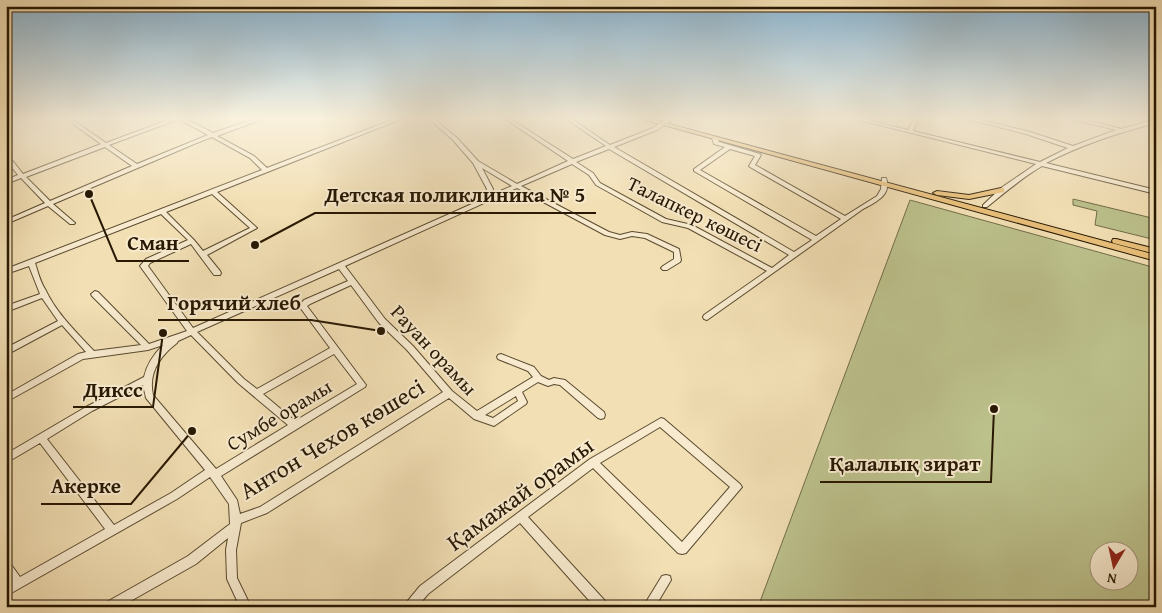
<svg xmlns="http://www.w3.org/2000/svg" width="1162" height="613" font-family="'Gentium Book Plus',serif">
	<rect width="100%" height="100%" fill="#f2dfb4"/>
	<filter id="stains"><feTurbulence type="fractalNoise" baseFrequency=".004" numOctaves="4"/><feColorMatrix values="0 0 0 0 .2 0 0 0 0 .09 0 0 0 0 .02 0 0 0 .5 -.17"/></filter>
	<radialGradient id="worn" r=".72"><stop offset=".6" stop-color="#630" stop-opacity="0"/><stop offset="1" stop-color="#630" stop-opacity=".3"/></radialGradient>
	<g fill="#bcc18c" stroke="#726c48" fill-rule="evenodd">
		<polygon points="1073,199 1156,219 1156,240 1095,225 1097,211 1073,205"/>
		<path d="M910,200L1156,268V607H758ZM1100,550H1130V580H1100Z"/>
	</g>
	<g fill="none" stroke-linecap="round" stroke-linejoin="round">
		<defs>
			<g id="minor">
				<path d="M65,118H70L106,143L173,118H184L213,133L257,118H263V119L217,136L254,156L267,168L397,118H404L217,192L257,228L207,255L220,271L221,273L220,275H214L191,244L150,263L148,266L193,328L483,199L487,189L473,163L453,140L428,118H433L457,138L478,161L517,184L568,161L504,118H509L573,159L606,146L565,118H570L610,145L653,128L666,119H670V121L657,130L614,147L794,252L812,240L694,171V169L725,147L714,144L712,138L713,137H717L719,142L760,154L761,155L755,165L845,216L877,196L881,189L882,178H886C892,195 876,202 863,209L707,320L704,319L703,317L704,315L767,271L688,228L662,222L596,185L589,175L572,164L521,186L609,232L620,235L632,232L647,234L679,249L681,260L680,262L667,270H663L661,268L663,266L674,259V252L645,238L632,236L620,239L605,235L517,188L345,266L385,319L413,346L452,391L477,411L533,377L528,371L498,359L497,357L498,355L501,354L534,367L541,376L549,380L554,378L565,380L604,412L605,415L604,418L601,419L598,418L560,385L554,384L548,386L538,382L522,392L527,402L526,404L494,426L474,419L449,398L267,513L241,523L236,550L237,578L251,607H240L227,579L226,550L228,538L196,564L120,607H104L105,603L188,556L230,524L229,504L210,477L177,499L6,596V585L11,582L6,576V562L10,563L20,577L105,529L40,443L6,463V454L86,407L144,377C147,364 154,354 163,345L148,350L83,359L6,402V395L78,354L86,352L62,325L6,355V348L58,321L42,298L6,312V306L40,294L29,266L6,274V269L262,170L250,158L212,137L194,144L53,204L74,222L75,223L74,224H70L48,206L6,224V220L45,203L21,178L6,184V180L18,175L6,160V154L8,155L23,174L101,144ZM179,119L208,135L137,164L109,145ZM105,147L132,166L50,201L26,177ZM609,149L789,255L772,268L692,225L666,219L600,183L593,173L576,162ZM730,149L755,156L749,166L750,167L841,219L816,236L700,170ZM482,168L512,186L491,195L493,189ZM212,194L250,228L203,251L194,240L166,212ZM161,214L188,240L146,259L140,266L187,331L149,344L98,292L95,291L91,294L92,296L141,345L94,351C77,333 56,313 45,289C40,281 38,272 35,263ZM339,269L348,281L304,300L299,306L330,348L257,389L244,379L197,332ZM351,285L379,323L407,350L443,392L260,507L240,514L237,500L221,476L365,387L366,385L307,306L310,304ZM191,335L238,383L288,425L216,469L153,395C148,373 160,356 177,343L178,341ZM334,354L357,384L295,421L263,394ZM143,385L146,398L205,470L171,493L114,525L47,439L92,411ZM516,396L518,401L493,418L485,415Z"/>
				<path d="M851,118H859L908,130L915,118H919L913,131L1040,162L1068,148L1026,134L964,118H972L1030,132L1073,146L1116,130L1072,119V118H1079L1121,129L1156,119V123C1117,133 1081,145 1046,163L1156,190V194L1042,166C1022,178 1005,192 987,207H983V205L1001,188L1036,164Z"/>
				<path d="M661,418L664,419L740,484L742,487L686,553L682,554L678,553L593,468L528,517L607,603L608,607H595L520,523L428,594L417,607H405L406,603L420,586L590,459ZM660,427L730,487L682,542L600,463Z"/>
				<polygon points="666,575 670,576 671,580 655,607 643,607 662,576"/>
			</g>
			<g id="major">
				<polygon points="638,118 647,118 1156,255 1156,261"/>
				<polygon points="1001,188 1004,188 1004,192 969,199 937,195 933,193 937,191 969,195"/>
				<polygon points="1113,239 1116,239 1156,249 1156,254 1113,243 1112,241"/>
			</g>
		</defs>
		<use href="#minor" stroke="#5a4a2f" stroke-width="2"/>
		<use href="#major" stroke="#281803" stroke-width="2"/>
		<use href="#minor" fill="#f7eace" fill-rule="evenodd"/>
		<use href="#major" fill="#e9c07a" fill-rule="evenodd"/>
	</g>
	<linearGradient id="sky" x2="0" y2="1"><stop stop-color="#8bb6d4"/><stop offset="0.58" stop-color="#f9f1dd"/><stop offset="1" stop-color="#f9f1dd" stop-opacity="0"/></linearGradient>
	<rect width="1162" height="204" fill="url(#sky)"/>
	<g text-anchor="middle" stroke-width="4" stroke-linejoin="round" paint-order="stroke">
		<g font-size="20" fill="#281803" stroke="#f7eace">
			<text transform="translate(695 214) rotate(26)" y="7">Талапкер көшесі</text>
			<text transform="translate(434 350) rotate(47)" y="7">Рауан орамы</text>
			<text transform="translate(279 415) rotate(-31)" y="7">Сумбе орамы</text>
		</g>
		<g font-size="24" fill="#281803" stroke="#f7eace">
			<text transform="translate(332 439) rotate(-31)" y="8">Антон Чехов көшесі</text>
			<text transform="translate(520 494) rotate(-36)" y="8">Қамажай орамы</text>
		</g>
	</g>
	<path fill="none" stroke="#281803" stroke-width="2" d="M255 245L315 213H596M89 194L117 261H189M381 331L311 320H158M163 333L153 407H73M994 409L991 482H820M192 431L131 504H41"/>
	<g fill="#281803" stroke="#f7eace" stroke-width="2">
		<circle cx="255" cy="245" r="5"/>
		<circle cx="89" cy="194" r="5"/>
		<circle cx="381" cy="331" r="5"/>
		<circle cx="163" cy="333" r="5"/>
		<circle cx="994" cy="409" r="5"/>
		<circle cx="192" cy="431" r="5"/>
	</g>
	<g font-size="21" text-anchor="middle" font-weight="bold" fill="#281803" stroke="#f7eace" stroke-width="4" stroke-linejoin="round" paint-order="stroke">
		<text x="455" y="202">Детская поликлиника № 5</text>
		<text x="153" y="250">Сман</text>
		<text x="234" y="310">Горячий хлеб</text>
		<text x="113" y="397">Диксс</text>
		<text x="905" y="471">Қалалық зират</text>
		<text x="86" y="493">Акерке</text>
	</g>
	<rect width="1162" height="613" fill="none" stroke="#f2dfb4" stroke-width="25"/>
	<rect x="8" y="8" width="1147" height="598" fill="none" stroke="#281803" stroke-width="2.5"/>
	<rect x="12" y="12" width="1137" height="588" fill="none" stroke="#281803"/>
	<g transform="translate(1114 566) rotate(189)"><circle r="24" fill="#f7eace" stroke="#a4967d"/>
	<path d="M0-4L9 19L0 12L-9 19Z" fill="#8f2418"/>
	<text y="-8" font-size="14" font-weight="bold" text-anchor="middle" fill="#281803">N</text>
	</g>
	<rect width="100%" height="100%" filter="url(#stains)"/>
	<rect width="100%" height="100%" fill="url(#worn)"/>
</svg>
